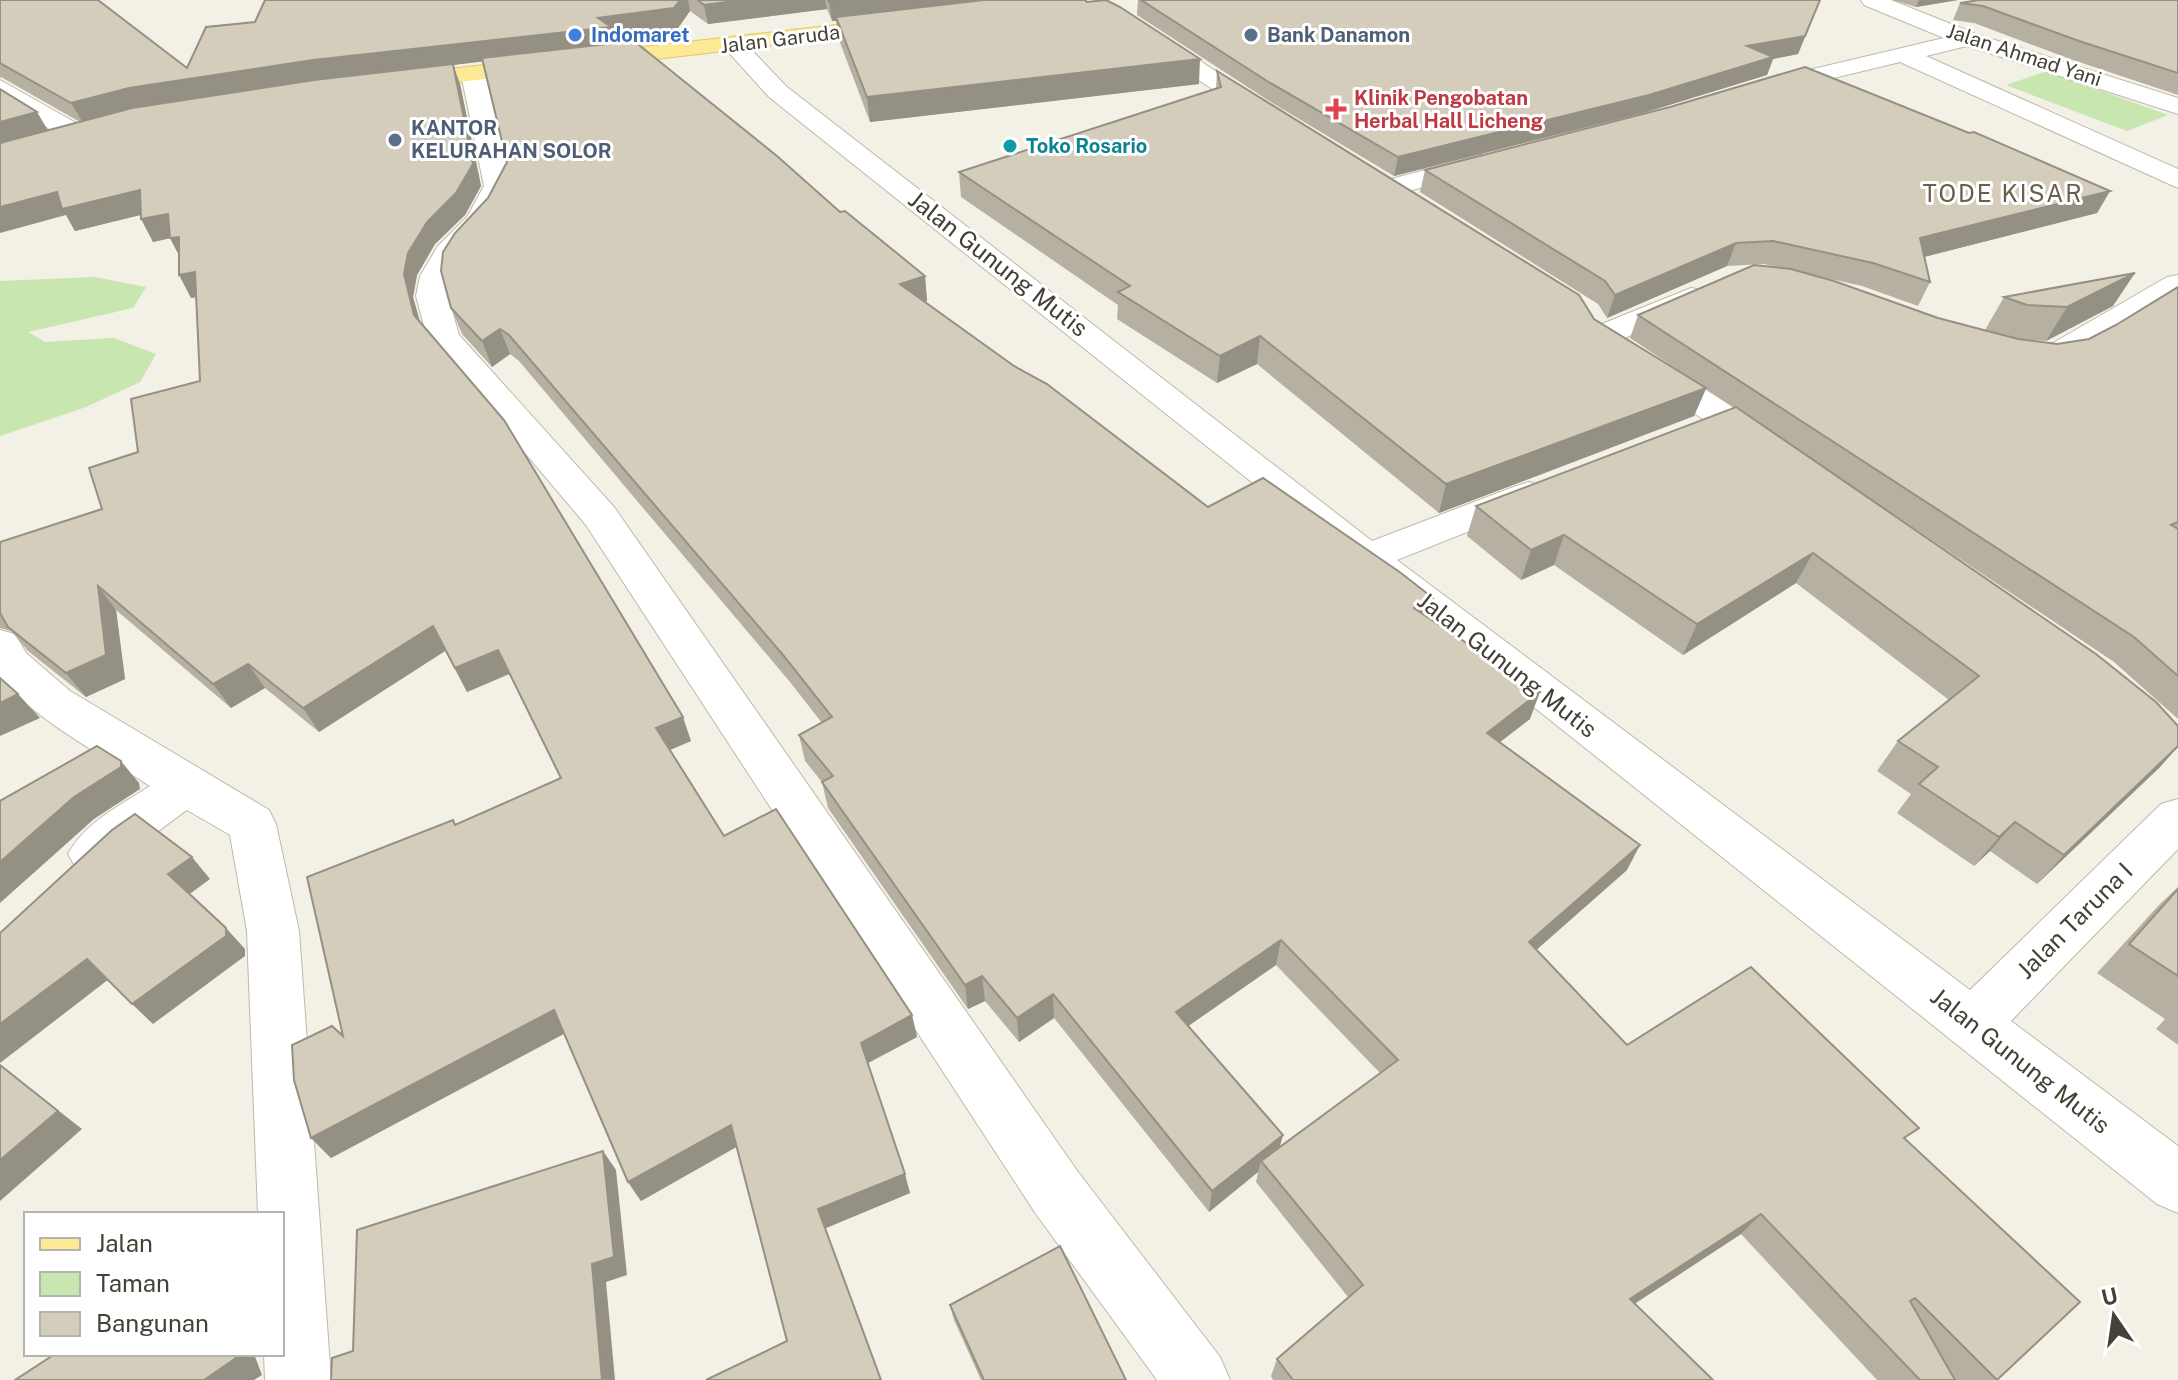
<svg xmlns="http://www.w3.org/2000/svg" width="2178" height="1380" font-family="'Public Sans',sans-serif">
	<rect width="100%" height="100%" fill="#f3f0e6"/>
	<g fill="#c8e6b0">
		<polygon points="2047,71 2168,115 2127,131 2006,85"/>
		<polygon points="94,277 146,287 133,308 28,332 45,342 114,338 156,354 140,382 86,407 0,436 0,281"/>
	</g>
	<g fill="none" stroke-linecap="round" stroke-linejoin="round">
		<defs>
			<g id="minor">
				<polygon points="1861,0 1891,0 1976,34 2178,98 2178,114 1967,46 1926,56 2178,169 2178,188 1900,62 1759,96 1750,94 1747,89 1750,84 1944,38 1864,5"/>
				<polygon points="1149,30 1157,32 1278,113 1274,118 1256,118 1141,42 1137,37"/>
				<polygon points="734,38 742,40 787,87 1372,541 1516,486 1529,482 1542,486 1548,494 1542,502 1397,560 1970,990 2161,804 2178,799 2178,849 2011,1021 2178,1146 2178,1213 2157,1204 769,97 722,45"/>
				<polygon points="473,67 485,74 512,186 494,221 462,256 450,276 448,296 459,335 614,507 1078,1172 1220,1357 1230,1380 1157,1380 1036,1214 586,525 427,337 416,296 420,276 438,246 467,217 484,186 461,74"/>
				<polygon points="0,80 85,128 89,134 85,140 67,140 0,98"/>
				<polygon points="1481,155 1491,157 1495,163 1491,169 1390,196 1380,194 1376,188 1380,182"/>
				<path d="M2178,275V297C2132,324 2072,377 2015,363L2010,356L2015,349L2053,343L2167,277Z"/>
				<polygon points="1691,288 1702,290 1707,297 1702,304 1611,344 1599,347 1587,344 1583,337 1587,330"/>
				<polygon points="1650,359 1662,362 1783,439 1788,447 1783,455 1770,458 1757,455 1638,376 1633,369 1638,362"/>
				<path d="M0,630L15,634L26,653L70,691L269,810L276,824L299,931L331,1380H265L264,1354H282V1214H258L247,931L230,835L187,810C172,820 106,873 94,874C88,874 81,870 76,868L68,854C85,822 121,805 150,786C99,753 42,724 0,679Z"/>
			</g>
			<polygon id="major" points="897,18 908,25 905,30 397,89 385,82 397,75"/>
		</defs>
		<use href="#minor" stroke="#beb9a9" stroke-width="2"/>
		<use href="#major" stroke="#e0c966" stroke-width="2"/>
		<use href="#minor" fill="#fff" fill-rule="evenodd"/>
		<use href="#major" fill="#fbe996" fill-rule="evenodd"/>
	</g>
	<g fill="#b6b0a2" fill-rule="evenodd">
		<path d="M0,0L187,68L255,22L265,0H1085L1199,84L870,122L839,40L836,21H832L827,9L708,24L690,11L678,28L613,36L615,44L925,276L927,301L925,302L1208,507L1428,617L1530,719L1500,742L1627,870L1536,950L1627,1045L1906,1140L2080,1302L1996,1380H1877L1741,1234L1635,1303L1713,1380H1273L1271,1376L1277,1359L1348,1297L1256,1182L1258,1172L1209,1212L1054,1018L1019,1042L985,1001L968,1009L828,808L822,782L805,761L799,735L822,723L790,682L519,361L510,354L492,367L462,334L451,308L488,198L507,162L483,61L453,65L460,84L481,186L465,215L435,244L417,275L413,297L420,321L691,741L670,750L724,836L912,1015L917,1037L868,1063L910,1193L826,1228L787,1341L737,1147L641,1201L628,1182L564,1034L331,1158L311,1138L343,1036L453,820L456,825L561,778L509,674L467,692L445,651L319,732L265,688L231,708L116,610L125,679L86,697L28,651L11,631L0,628V542L102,509L138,452L200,381L196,297L191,298L179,255L170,238L153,242L141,215L75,231L66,215L48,130L80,122L1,77L0,78ZM1276,965L1380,1073L1280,1147L1188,1026Z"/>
		<polygon points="1138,0 1820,0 1798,54 1773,59 1767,75 1643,113 1394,176 1266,99 1137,15"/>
		<polygon points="1892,0 1958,0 1916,7"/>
		<polygon points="2178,0 2178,95 2070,59 1974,23 1953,20 1960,3"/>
		<polygon points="1217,71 1594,319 1693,380 1630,338 1638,315 1785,269 1764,264 1727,266 1607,318 1598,304 1420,192 1425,170 2110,191 2097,213 1924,257 1930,282 1918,306 1862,286 1813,275 1938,318 1985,330 2004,297 2113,306 2046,341 2016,339 2057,344 2089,339 2116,325 2178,287 2178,719 2114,662 1869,498 2178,726 2178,747 2160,767 2037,884 1990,851 1974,866 1897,813 1911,794 1877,771 1898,741 1949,700 1796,583 1683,655 1554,565 1521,580 1467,536 1476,506 1734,408 1706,389 1694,416 1439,513 1257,364 1217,383 1117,319 1118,305 961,197 959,172 1216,89"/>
		<polygon points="2178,887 2178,1045 2156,1029 2165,1019 2097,973 2159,905"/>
		<polygon points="950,1305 1126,1380 981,1380 954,1320"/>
	</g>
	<g fill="#949084">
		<polygon points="680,0 688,0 690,11 678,28 613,36 616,46 453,65 460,84 481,186 465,215 435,244 417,275 413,297 424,338 83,123 71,103 129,88 598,18"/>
		<polygon points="742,0 825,0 827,9 708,24 704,5"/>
		<polygon points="851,0 1034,0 836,17 836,21 832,21 829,2"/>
		<polygon points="1820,0 1798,54 1773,59 1767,75 1643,113 1394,176 1398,157 1747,46"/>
		<polygon points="1919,0 1958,0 1916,7"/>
		<polygon points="1200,59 1199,84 870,122 867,97"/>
		<polygon points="37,112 49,132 0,146 0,122"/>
		<polygon points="140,190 152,212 75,231 66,215 0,233 0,207 57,192"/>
		<polygon points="2110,191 2097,213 1908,261 1920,238"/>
		<polygon points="168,214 180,236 153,242 141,219"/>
		<polygon points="179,237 182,261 170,238"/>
		<polygon points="1736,243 1727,266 1607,318 1615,295"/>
		<polygon points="195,272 208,295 191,298 179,275"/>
		<polygon points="2135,273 2113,306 2046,341 2067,307"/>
		<polygon points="925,276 927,301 903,310 900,284"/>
		<polygon points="500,329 510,354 492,367 482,341"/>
		<polygon points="1260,336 1257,364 1217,383 1220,356"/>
		<polygon points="1706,388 1694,416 1439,513 1446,484"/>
		<polygon points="1564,535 1554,565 1521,580 1531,550"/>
		<polygon points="1813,553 1796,583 1683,655 1697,624"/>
		<polygon points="98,586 116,610 125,679 86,697 66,673"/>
		<polygon points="1433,598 1426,625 1414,608"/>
		<polygon points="433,626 445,651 319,732 303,708"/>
		<polygon points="498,650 509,674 467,692 455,668"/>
		<polygon points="248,664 265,688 231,708 213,684"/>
		<polygon points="1540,692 1530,719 1478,759 1487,733"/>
		<polygon points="18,694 40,718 0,736 0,703"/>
		<polygon points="683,717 691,741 665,752 656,728"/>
		<polygon points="2178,746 2160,767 2037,884 2064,855"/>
		<polygon points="121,761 139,783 140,789 94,819 0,903 0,862 74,797"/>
		<polygon points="2015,822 1990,851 1974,866 1999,837"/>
		<polygon points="1640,845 1627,870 1517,967 1529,942"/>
		<polygon points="192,857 210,879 187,896 168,874"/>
		<polygon points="226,928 245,949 245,956 153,1024 132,1004"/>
		<polygon points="1281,940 1276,965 1174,1036 1176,1012"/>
		<polygon points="87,959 109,979 0,1063 0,1024"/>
		<polygon points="982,976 985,1001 968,1009 965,985"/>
		<polygon points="1053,994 1054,1018 1019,1042 1017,1018"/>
		<polygon points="554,1010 567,1032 331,1158 311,1138"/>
		<polygon points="912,1015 917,1037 866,1064 861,1043"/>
		<polygon points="0,1065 82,1129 0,1201"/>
		<polygon points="731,1125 741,1144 641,1201 628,1182"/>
		<polygon points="1283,1135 1277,1157 1261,1161 1258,1172 1209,1212 1212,1191"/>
		<polygon points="603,1151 616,1170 627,1275 606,1282 615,1380 602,1380 592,1264"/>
		<polygon points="905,1174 910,1193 826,1228 818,1209"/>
		<polygon points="1761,1214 1741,1234 1613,1318 1630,1299"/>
		<polygon points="234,1354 254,1354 262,1375 254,1380 204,1380"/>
	</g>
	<g fill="#d4cdbc" stroke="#949084" stroke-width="2">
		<polygon points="0,0 98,0 187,68 206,27 255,22 265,0 680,0 674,8 598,18 611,27 313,60 129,88 71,103 0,63"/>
		<polygon points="698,0 742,0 704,5"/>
		<polygon points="828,0 851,0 829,2"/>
		<polygon points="984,0 1085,0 1087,2 1106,0 1120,7 1200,59 867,97 836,17"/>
		<polygon points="1141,0 1820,0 1805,36 1747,46 1773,57 1649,95 1398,157 1267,81"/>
		<polygon points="1979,0 2178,0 2178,73 2079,41 1983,6 1960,3"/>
		<polygon points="634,41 777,156 840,212 845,211 925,276 900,284 1014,366 1047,384 1208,507 1263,478 1401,573 1433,598 1414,608 1540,692 1487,733 1640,845 1529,942 1627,1045 1751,967 1919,1128 1904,1138 2080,1302 1997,1380 1915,1298 1910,1301 1955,1380 1920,1380 1761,1214 1630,1299 1713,1380 1293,1380 1277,1359 1363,1285 1261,1161 1398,1060 1281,940 1176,1012 1283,1135 1212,1191 1053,994 1017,1018 982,976 965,985 822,782 833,776 799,735 832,717 783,655 509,335 500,329 482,341 451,308 441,271 443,252 455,233 488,198 507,162 482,58"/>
		<polygon points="453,64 473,164 456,193 427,222 408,253 404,274 414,315 504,420 683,717 656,728 724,836 776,809 912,1015 861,1043 905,1174 818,1209 881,1380 706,1380 787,1341 731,1125 628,1182 554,1010 311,1138 294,1080 292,1045 332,1026 343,1036 307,877 453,820 455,825 561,778 498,650 455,668 433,626 303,708 248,664 213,684 98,586 106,655 66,673 8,627 0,613 0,542 102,509 89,468 138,452 131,399 200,381 195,272 179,275 179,237 170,238 168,214 141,219 140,190 62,209 57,192 0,207 0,143 132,108 314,80"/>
		<polygon points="1805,67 1969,133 1974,132 2110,191 1920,238 1930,282 1873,263 1773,241 1736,243 1615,295 1605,281 1425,170 1670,107"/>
		<polygon points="1217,71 1579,295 1594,319 1706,388 1446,484 1260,336 1220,356 1118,292 1130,286 959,172 1221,87"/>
		<polygon points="0,89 37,112 0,122"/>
		<polygon points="1754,265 1791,269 1834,281 1938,318 2018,339 2057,344 2089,339 2116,325 2178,287 2178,522 2171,525 2178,529 2178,676 2134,637 1638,315"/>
		<polygon points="2135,273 2067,307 2027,305 2004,297"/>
		<polygon points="1736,407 2096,654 2156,702 2178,726 2178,746 2064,855 2015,822 1999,837 1919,784 1938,767 1898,741 1979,676 1813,553 1697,624 1564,535 1531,550 1476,506"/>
		<polygon points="0,678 18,694 0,703"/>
		<polygon points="97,746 121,761 121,767 74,797 0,862 0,801"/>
		<polygon points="135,814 192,857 168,874 226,928 226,936 132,1004 87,959 0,1024 0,933 112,830"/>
		<polygon points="2178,889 2178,976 2129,944"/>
		<polygon points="0,1065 58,1111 0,1160"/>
		<polygon points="603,1151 614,1257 592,1264 602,1380 331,1380 332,1358 353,1351 357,1230"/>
		<polygon points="1060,1246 1126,1380 984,1380 950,1305"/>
		<polygon points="55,1354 234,1354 236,1358 204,1380 15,1380"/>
	</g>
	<circle fill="#3f7fe0" stroke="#fff" stroke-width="3" cx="575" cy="35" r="8"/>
	<g fill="#5c6f8a" stroke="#fff" stroke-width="3">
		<circle cx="1251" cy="35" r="8"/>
		<circle cx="395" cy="140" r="8"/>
	</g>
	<path fill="#e0444e" stroke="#fff" stroke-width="3" d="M1332 97h8v8h8v8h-8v8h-8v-8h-8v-8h8z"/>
	<circle fill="#0f9aa8" stroke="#fff" stroke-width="3" cx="1010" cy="146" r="8"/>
	<g text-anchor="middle" stroke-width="6" stroke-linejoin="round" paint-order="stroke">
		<g font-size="20" font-weight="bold" fill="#366cbe" stroke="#fff" text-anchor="start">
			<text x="591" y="42">Indomaret</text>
		</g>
		<g font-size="20" font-weight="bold" fill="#4e5e75" stroke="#fff" text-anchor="start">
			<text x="1267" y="42">Bank Danamon</text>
			<text x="411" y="135">KANTOR<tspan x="411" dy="23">KELURAHAN SOLOR</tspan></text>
		</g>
		<g font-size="20" fill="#454136" stroke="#fff">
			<text transform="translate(780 39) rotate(-7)" y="7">Jalan Garuda</text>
			<text transform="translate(2024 55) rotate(18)" y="7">Jalan Ahmad Yani</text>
		</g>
		<g font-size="20" font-weight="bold" fill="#be3a42" stroke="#fff" text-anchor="start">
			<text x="1354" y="105">Klinik Pengobatan<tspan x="1354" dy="23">Herbal Hall Licheng</tspan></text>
		</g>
		<g font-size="20" font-weight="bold" fill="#0d838f" stroke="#fff" text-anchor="start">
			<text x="1026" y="153">Toko Rosario</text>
		</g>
		<g font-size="24" letter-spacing="2" fill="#68604d" stroke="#fff">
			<text x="2003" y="202">TODE KISAR</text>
		</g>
		<g font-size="24" fill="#454136" stroke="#fff">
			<text transform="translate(998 264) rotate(38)" y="8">Jalan Gunung Mutis</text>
			<text transform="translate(1507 665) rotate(38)" y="8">Jalan Gunung Mutis</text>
			<text transform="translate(2075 921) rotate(-45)" y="8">Jalan Taruna I</text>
			<text transform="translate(2020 1061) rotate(38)" y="8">Jalan Gunung Mutis</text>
		</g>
	</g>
	<rect x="24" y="1212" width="260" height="144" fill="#ffffff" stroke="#b5b3af" stroke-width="2"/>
	<rect x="40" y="1238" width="40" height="12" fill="#fbe996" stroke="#b5b3af" stroke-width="2"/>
	<text x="96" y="1252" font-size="24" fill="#454136">Jalan</text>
	<rect x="40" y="1272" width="40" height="24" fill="#c8e6b0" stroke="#b5b3af" stroke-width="2"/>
	<text x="96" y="1292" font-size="24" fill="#454136">Taman</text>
	<rect x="40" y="1312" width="40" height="24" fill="#d4cdbc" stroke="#b5b3af" stroke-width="2"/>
	<text x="96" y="1332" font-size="24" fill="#454136">Bangunan</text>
	<g transform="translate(2114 1316) rotate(347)" stroke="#ffffff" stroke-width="6" paint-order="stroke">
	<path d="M0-6L14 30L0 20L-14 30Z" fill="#454136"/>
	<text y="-12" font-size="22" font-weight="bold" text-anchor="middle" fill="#454136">U</text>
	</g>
</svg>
